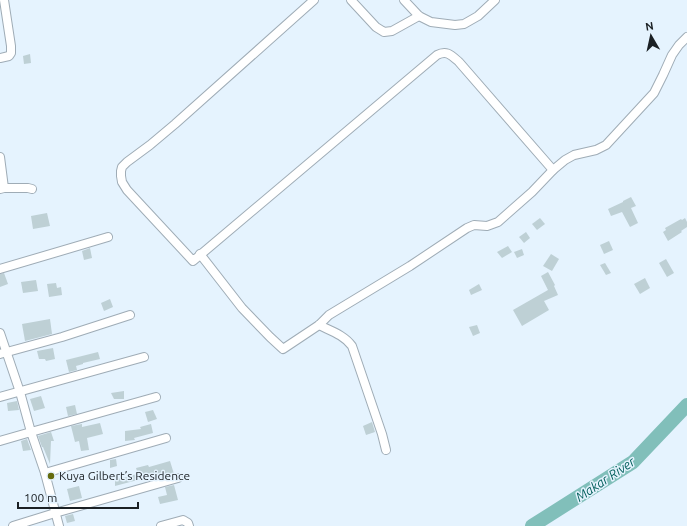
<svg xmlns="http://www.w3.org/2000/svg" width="687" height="526" font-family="Ubuntu,sans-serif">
	<rect width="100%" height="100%" fill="#e5f3fe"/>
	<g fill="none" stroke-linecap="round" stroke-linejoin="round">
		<polyline stroke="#81bfba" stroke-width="14" points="532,526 633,462 687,405"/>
	</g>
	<g fill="#bed0d5">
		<polygon points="30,54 31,63 24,64 23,56"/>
		<polygon points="631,197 636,206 631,208 638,223 630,227 622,212 611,216 608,209 623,202 623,201"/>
		<polygon points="47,213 50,226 33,229 31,216"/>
		<polygon points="540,218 545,224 537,230 532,224"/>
		<polygon points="685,218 687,222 687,227 681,231 682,232 668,241 663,232 666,230 665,228 681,219 682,220"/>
		<polygon points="526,232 530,238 524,243 519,237"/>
		<polygon points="609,241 613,250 604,254 600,245"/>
		<polygon points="508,246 512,252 502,258 497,252"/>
		<polygon points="90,248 92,258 84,260 82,251"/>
		<polygon points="522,249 524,255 517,258 514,252"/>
		<polygon points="551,254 559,259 552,271 543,266"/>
		<polygon points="666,259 674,273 667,277 659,263"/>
		<polygon points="605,263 611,273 606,275 600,265"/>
		<polygon points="548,272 555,285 554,286 558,295 544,301 549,310 522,326 513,310 548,290 541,276"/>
		<polygon points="4,273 8,284 0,287 0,274"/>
		<polygon points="645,278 650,288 640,294 634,284"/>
		<polygon points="36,280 38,291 23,293 21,282"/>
		<polygon points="56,283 57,288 61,287 62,295 49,297 47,284"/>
		<polygon points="479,284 482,290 471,295 469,290"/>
		<polygon points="110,299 113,307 104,311 101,303"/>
		<polygon points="50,319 52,334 25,341 22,324"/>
		<polygon points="477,325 480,333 473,336 469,327"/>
		<polygon points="53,348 55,359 46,361 45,359 39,359 37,351"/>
		<polygon points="98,352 100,359 83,363 83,364 76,366 77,370 69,372 66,360"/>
		<polygon points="124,391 124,399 114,399 111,393"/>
		<polygon points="41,396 45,408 34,411 30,399"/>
		<polygon points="17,401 19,410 8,411 7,403"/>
		<polygon points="75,405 77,414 68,416 66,407"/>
		<polygon points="153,410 157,419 148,422 145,412"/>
		<polygon points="372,422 375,432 366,435 363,426"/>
		<polygon points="100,423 103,434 87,438 89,450 81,451 79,441 75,442 71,426 82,424 82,427"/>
		<polygon points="151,424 153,433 134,438 135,440 125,441 125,431 141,429 140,427"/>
		<polygon points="51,432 54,441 51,441 50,464 43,447 42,447 38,436"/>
		<polygon points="27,439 31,450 23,451 21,441"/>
		<polygon points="116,459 117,466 110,468 110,460"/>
		<polygon points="170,461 174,474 161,477 160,474 115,486 115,479 128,477 128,476 138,474 136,468 148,465 149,467"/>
		<polygon points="174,485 178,500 160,504 158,497 167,495 165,487"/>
		<polygon points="79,486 82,498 70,501 67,489"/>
		<polygon points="73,514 75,521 67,523 65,516"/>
	</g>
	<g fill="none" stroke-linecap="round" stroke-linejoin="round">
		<defs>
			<g id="minor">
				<path d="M314,0L175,124L150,145L127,162L122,167L121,171V176L122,182L127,190L193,261L437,55C447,50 451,55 459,62L553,170"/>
				<polyline points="351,0 376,27 384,32 392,31 419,16"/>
				<polyline points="404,0 419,16 431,22 455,25 464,24 478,16 495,0"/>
				<polyline points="0,58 9,56 11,53 11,46 4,0"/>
				<polyline points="0,157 4,188 0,189"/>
				<polyline points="4,188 28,188 32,189"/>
				<polyline points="200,254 242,308 270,337 283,349 319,325 329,315 410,266 467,228 474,225 487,226 498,222 532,192 553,170 565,160 574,155 596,150 606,145 654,93 663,75 672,55 679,45 687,37"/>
				<polyline points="0,269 108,237"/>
				<path d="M319,325C331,331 344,335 352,346L382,434L386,450"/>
				<polyline points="0,333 20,392 31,432 156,397"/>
				<polyline points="0,354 62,337 130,315"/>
				<polyline points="0,397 144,357"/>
				<polyline points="0,441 31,432 45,473 59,526"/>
				<polyline points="45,473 166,438"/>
				<polyline points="13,526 55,513 178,478"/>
				<polyline points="161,526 183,520 188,523 189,526"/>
			</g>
		</defs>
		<use href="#minor" stroke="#9facb6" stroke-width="10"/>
		<use href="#minor" stroke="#fff" stroke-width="8"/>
	</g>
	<circle fill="#656b0e" stroke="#e5f3fe" stroke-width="1.5" cx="51" cy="476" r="4"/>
	<g text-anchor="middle" stroke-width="3" stroke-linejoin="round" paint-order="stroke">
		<g font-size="12" fill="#1b2024" stroke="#e5f3fe" text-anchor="start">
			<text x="59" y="480">Kuya Gilbert’s Residence</text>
		</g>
		<g font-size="13" font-style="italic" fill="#005e5a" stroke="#e5f3fe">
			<text transform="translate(605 479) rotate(-34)" y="5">Makar River</text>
		</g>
	</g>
	<g transform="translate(651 36) rotate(351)" stroke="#e5f3fe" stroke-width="3" paint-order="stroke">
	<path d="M0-3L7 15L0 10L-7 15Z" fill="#1b2024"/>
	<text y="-6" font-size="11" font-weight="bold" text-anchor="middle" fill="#1b2024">N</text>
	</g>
	<path d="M18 502v6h120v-6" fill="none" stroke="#1b2024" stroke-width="2"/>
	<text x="24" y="502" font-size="12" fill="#1b2024" stroke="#e5f3fe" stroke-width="3" paint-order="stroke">100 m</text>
</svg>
